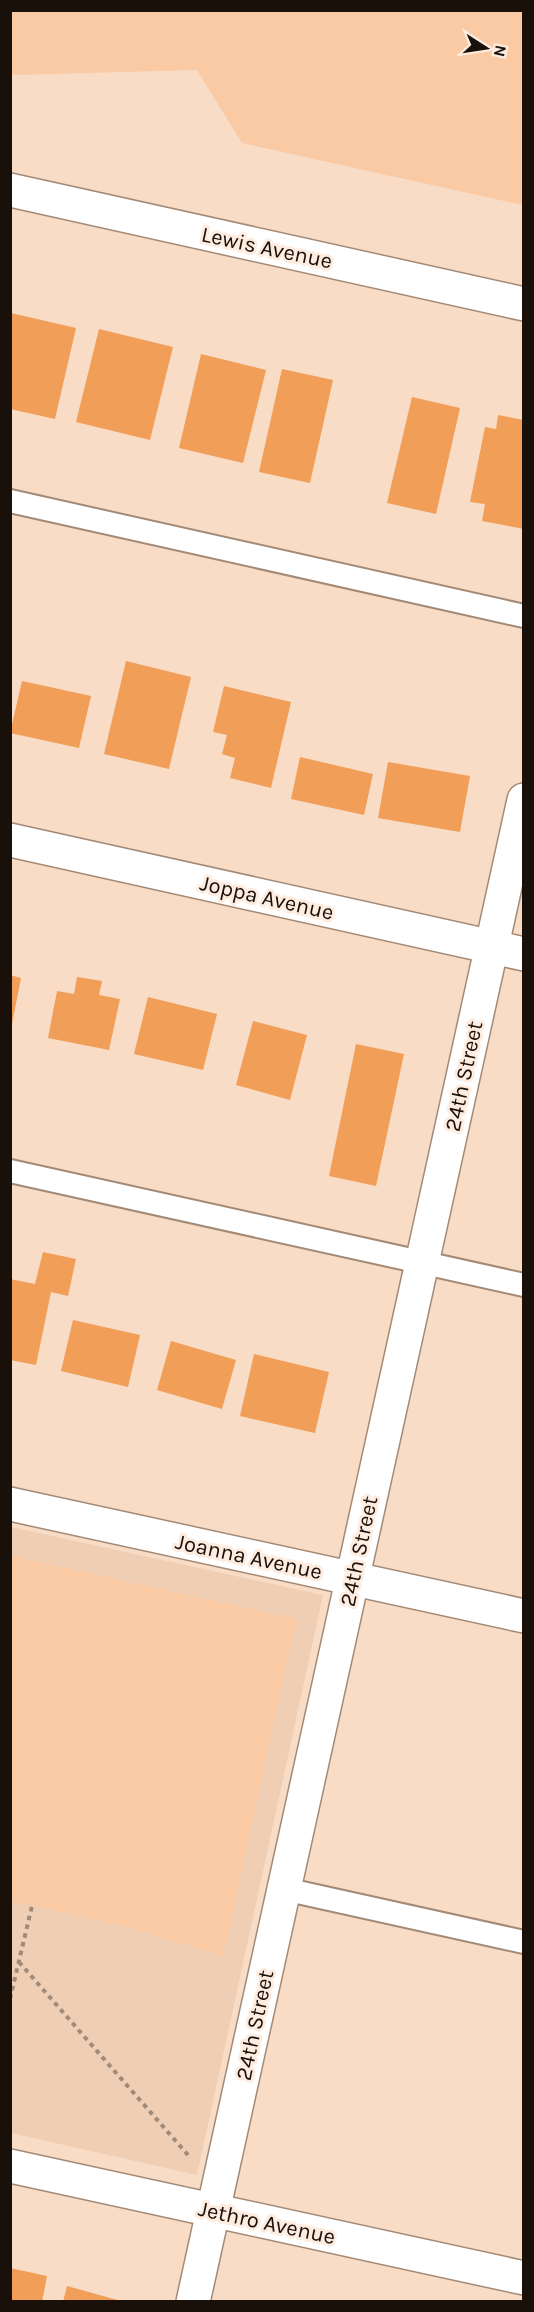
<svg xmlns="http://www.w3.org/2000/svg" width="534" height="2312" font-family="Karla,sans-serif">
	<rect width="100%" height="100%" fill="#f8dcc6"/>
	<polygon fill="#f0ceb3" points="11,1527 323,1595 197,2175 11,2133"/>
	<g fill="#facaa4">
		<polygon points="10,11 523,11 523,205 242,143 197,70 13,75 10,74"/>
		<polygon points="11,1556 296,1619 223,1956 125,1926 11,1901"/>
	</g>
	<g fill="#f09e58">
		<polygon points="11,313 76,328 55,419 10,409"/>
		<polygon points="99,329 173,347 150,440 76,422"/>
		<polygon points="201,354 266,370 243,463 179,448"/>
		<polygon points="282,369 333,380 310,483 259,472"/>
		<polygon points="412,397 460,408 436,514 387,503"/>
		<polygon points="498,415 524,420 524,529 482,521 485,504 470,502 485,427 496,429"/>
		<polygon points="126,661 191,677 169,769 104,754"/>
		<polygon points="22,681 91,696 79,748 10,733"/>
		<polygon points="224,686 291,702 271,788 230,778 235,758 222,754 227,735 213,732"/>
		<polygon points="300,757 373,774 364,815 291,799"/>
		<polygon points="388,762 470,776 460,832 378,818"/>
		<polygon points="10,975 21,978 12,1024 10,1024"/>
		<polygon points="77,977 102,981 99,995 120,999 109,1050 48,1038 57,991 74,994"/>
		<polygon points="148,997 217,1014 203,1070 134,1054"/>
		<polygon points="253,1021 307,1035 290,1100 236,1085"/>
		<polygon points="356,1044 404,1054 376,1186 329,1176"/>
		<polygon points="43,1252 76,1259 68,1296 51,1292 36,1365 10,1360 10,1279 35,1284"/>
		<polygon points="73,1320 140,1335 128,1387 61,1371"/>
		<polygon points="171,1341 236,1360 222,1409 157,1390"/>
		<polygon points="254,1354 329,1372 315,1433 240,1416"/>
		<polygon points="10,2268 47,2276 42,2302 10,2302"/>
		<polygon points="67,2286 121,2301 121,2302 63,2302"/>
	</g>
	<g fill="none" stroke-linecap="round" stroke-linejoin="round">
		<defs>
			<g id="service">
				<polyline points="10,501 524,616"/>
				<polyline points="10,1171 524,1285"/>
				<polyline points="284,1889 524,1942"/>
			</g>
			<g id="minor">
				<polyline points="10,840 524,954"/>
				<polyline points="10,1504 524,1616"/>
				<polyline points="10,2166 524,2278"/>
				<polyline points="193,2302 524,800"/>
			</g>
			<polyline id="secondary" points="10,190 524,304"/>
		</defs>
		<use href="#service" stroke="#a38a76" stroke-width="26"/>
		<use href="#minor" stroke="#a38a76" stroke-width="36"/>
		<use href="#secondary" stroke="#a38a76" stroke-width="36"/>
		<g stroke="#a08b7b" stroke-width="4" stroke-dasharray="4.5 4.5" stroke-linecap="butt">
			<polyline points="19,1962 188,2155"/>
			<polyline points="10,1999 32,1906"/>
		</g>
		<use href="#service" stroke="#fff" stroke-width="22"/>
		<use href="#minor" stroke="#fff" stroke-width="33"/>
		<use href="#secondary" stroke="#fff" stroke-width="33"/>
	</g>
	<g text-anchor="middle" stroke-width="6" stroke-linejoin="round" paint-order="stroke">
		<g font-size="22" fill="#191009" stroke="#fdecdf">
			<text transform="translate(267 247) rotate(12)" y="8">Lewis Avenue</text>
			<text transform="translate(267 897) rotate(13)" y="8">Joppa Avenue</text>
			<text transform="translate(463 1076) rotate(-78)" y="8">24th Street</text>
			<text transform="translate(358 1551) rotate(-78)" y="8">24th Street</text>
			<text transform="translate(249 1556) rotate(12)" y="8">Joanna Avenue</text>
			<text transform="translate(254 2025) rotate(-78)" y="8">24th Street</text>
			<text transform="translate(267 2222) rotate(12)" y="8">Jethro Avenue</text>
		</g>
	</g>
	<rect width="534" height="2312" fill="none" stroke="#191009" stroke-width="24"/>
	<g transform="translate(486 48) rotate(102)" stroke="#fdecdf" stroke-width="4.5" paint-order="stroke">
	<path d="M0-4.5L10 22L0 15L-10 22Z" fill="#191009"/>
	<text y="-9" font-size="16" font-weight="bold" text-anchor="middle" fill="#191009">N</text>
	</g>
</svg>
